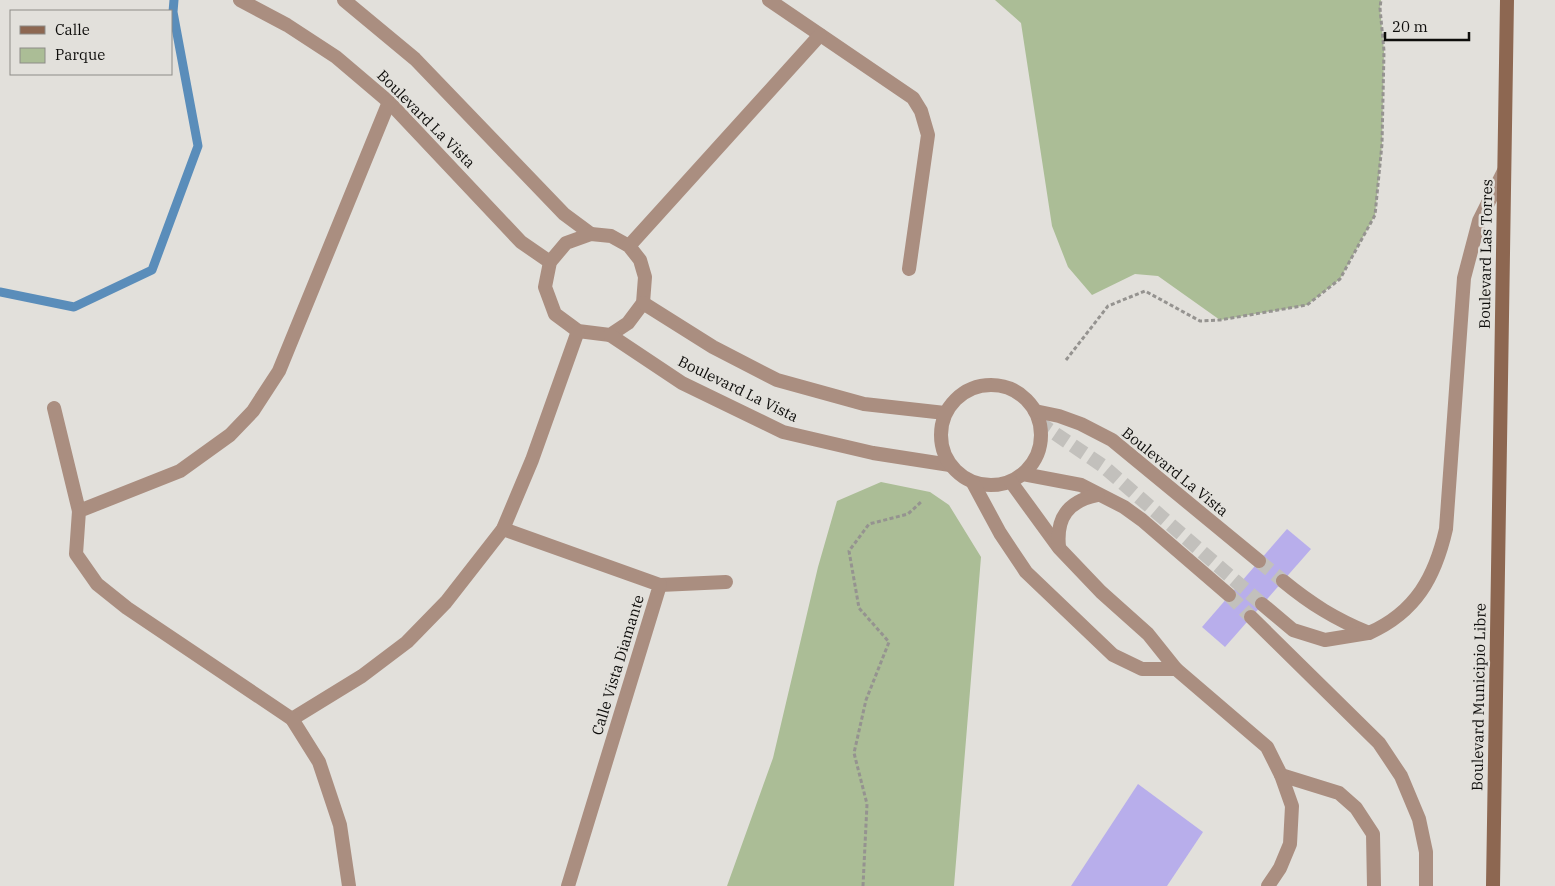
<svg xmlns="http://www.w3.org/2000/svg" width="1555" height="886" font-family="'IBM Plex Serif',serif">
	<rect width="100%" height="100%" fill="#e2e0db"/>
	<g fill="#abbd96">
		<polygon points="995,0 1381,0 1380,8 1384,51 1382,144 1375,215 1340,279 1307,305 1220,320 1158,276 1135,274 1092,295 1068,267 1052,226 1021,23"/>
		<polygon points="881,482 930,492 949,505 981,557 954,886 727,886 773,758 818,567 837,501"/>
	</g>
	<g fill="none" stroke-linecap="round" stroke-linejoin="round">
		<polyline stroke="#5a8dba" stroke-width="9" points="0,292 74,307 152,270 198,146 173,12 174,0"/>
	</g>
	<g fill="#b8aeeb">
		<polygon points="1287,529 1311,549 1225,647 1202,627"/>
		<polygon points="1138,784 1203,832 1167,886 1071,886"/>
	</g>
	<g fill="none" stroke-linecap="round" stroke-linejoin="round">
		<g stroke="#c2c0bc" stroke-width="14" stroke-dasharray="14 7" stroke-linecap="butt">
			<polyline points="1038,422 1103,466 1262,604"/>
			<polyline points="1259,561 1283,581"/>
			<polyline points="1229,595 1251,617"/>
		</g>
		<g stroke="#959390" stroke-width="3" stroke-dasharray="4 2.5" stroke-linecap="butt">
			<polyline points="1066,360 1108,306 1145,291 1200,321 1220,320 1307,305 1340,279 1375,215 1382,144 1384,51 1380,8 1381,0"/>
			<polyline points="863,886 867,804 854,753 866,700 889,642 859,608 849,551 869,524 908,514 921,502"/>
		</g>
		<g stroke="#aa8e80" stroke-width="14">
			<polyline points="54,408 79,511"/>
			<polyline points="660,585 726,582"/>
			<polyline points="1281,775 1339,793 1356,808 1373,834 1374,886"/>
		</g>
		<g stroke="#aa8e80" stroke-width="14">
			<polyline points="240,0 287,25 336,57 389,102 521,242 550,262"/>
			<polyline points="344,0 415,59 564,214 591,234"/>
			<polyline points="769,0 913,98 921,111 928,135 909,269"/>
			<polygon points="591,234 611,236 629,246 640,260 645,277 643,303 628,323 610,335 578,331 555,314 545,287 550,262 566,243"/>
			<polyline points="629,246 820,35"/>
			<polyline points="643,303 713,347 777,380 864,404 945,413"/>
			<polyline points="610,335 682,383 783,432 873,453 950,465"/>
			<circle cx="991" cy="435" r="50"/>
			<polyline points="1035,411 1059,416 1081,424 1112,440 1259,561"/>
			<polyline points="1023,474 1081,485 1124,507 1142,520 1229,595"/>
			<polyline points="1011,482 1059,548 1101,592 1148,634 1176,669 1267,747 1281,775 1292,806 1290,844 1280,868 1268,886"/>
			<polyline points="973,483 1000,533 1026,572 1113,655 1142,669 1176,669"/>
			<polyline points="503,529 660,585 568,886"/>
			<path d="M1059,547C1056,517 1068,501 1098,495"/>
			<path d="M1283,581C1311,604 1335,619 1369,633C1416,612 1435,577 1446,529L1464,278L1479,221L1504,171"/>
			<polyline points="1262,604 1293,630 1325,640 1368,633"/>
			<polyline points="1251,617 1379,743 1401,776 1419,819 1426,852 1426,886"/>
			<polyline points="292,719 362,676 407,642 446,602 503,529 532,460 578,331"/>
			<polyline points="349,886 340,825 319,762 292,719 127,608 97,584 76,554 79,511 180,471 230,435 253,411 279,371 389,102"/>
		</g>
		<polyline stroke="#8d6751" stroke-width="14" points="1493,886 1507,0"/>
	</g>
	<g text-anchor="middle" stroke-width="5" stroke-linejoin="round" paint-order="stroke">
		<g font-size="15" fill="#0e0d0b" stroke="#e2e0db">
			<text transform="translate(426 119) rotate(45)" y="5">Boulevard La Vista</text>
			<text transform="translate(1486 254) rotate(-89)" y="5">Boulevard Las Torres</text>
			<text transform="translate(738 389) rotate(26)" y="5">Boulevard La Vista</text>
			<text transform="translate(1175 472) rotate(39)" y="5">Boulevard La Vista</text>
			<text transform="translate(618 665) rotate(-73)" y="5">Calle Vista Diamante</text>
			<text transform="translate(1479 697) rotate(-89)" y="5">Boulevard Municipio Libre</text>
		</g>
	</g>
	<rect x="10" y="10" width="162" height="65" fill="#e2e0db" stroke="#8d8c88"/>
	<rect x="20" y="26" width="25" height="8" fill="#8d6751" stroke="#8d8c88"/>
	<text x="55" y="35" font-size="15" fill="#0e0d0b">Calle</text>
	<rect x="20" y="48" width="25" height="15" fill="#abbd96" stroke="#8d8c88"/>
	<text x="55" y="60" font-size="15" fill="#0e0d0b">Parque</text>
	<path d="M1385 32v8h84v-8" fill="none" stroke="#0e0d0b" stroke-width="2.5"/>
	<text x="1392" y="32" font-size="15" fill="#0e0d0b" stroke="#e2e0db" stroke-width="4" paint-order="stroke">20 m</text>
</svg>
